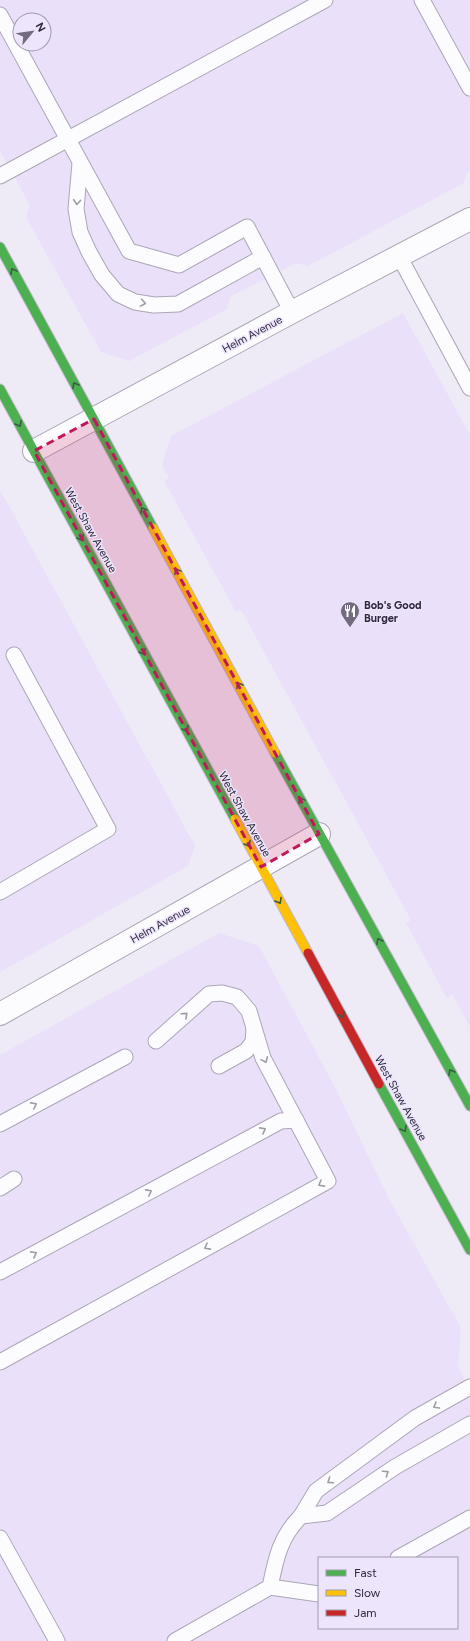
<svg xmlns="http://www.w3.org/2000/svg" width="470" height="1641" font-family="Figtree,sans-serif">
	<rect width="100%" height="100%" fill="#eeeaf6"/>
	<g fill="#eae0fa" fill-rule="evenodd">
		<path d="M0,0H470V170L467,171L464,183L308,266L296,263L230,297L227,309L129,361L101,352L26,217L30,205L0,151ZM20,20H44V44H20Z"/>
		<polygon points="403,313 470,435 470,1027 453,995 447,998 406,923 411,920 241,610 236,612 164,481 169,478 162,465 171,436"/>
		<polygon points="0,490 195,846 188,866 0,972"/>
		<path d="M219,933L259,946L337,1091L388,1197L461,1328L458,1367L470,1389V1641H0V1055ZM319,1558H457V1628H319Z"/>
	</g>
	<g fill="none" stroke-linecap="round" stroke-linejoin="round">
		<defs>
			<g id="lane">
				<polyline points="422,0 470,88"/>
				<polyline points="0,15 129,251 179,265 247,227 292,312"/>
				<polyline points="80,163 76,209 80,232 89,252 102,275 118,294 135,302 154,305 178,304 263,257"/>
				<polyline points="0,176 325,0"/>
				<polyline points="399,256 470,388"/>
				<polyline points="0,892 108,829 14,655"/>
				<polyline points="219,1066 246,1051 253,1042 254,1029"/>
				<polyline points="0,1124 125,1057"/>
				<polyline points="0,1188 14,1179"/>
				<polyline points="0,1272 281,1121 296,1120"/>
				<polyline points="0,1362 328,1181 263,1058 249,1011 237,997 222,993 209,994 156,1041"/>
				<polyline points="470,1387 415,1418 316,1491 301,1516 327,1513 395,1467 470,1424"/>
				<polyline points="0,1538 57,1641"/>
				<polyline points="398,1558 470,1518"/>
				<polyline points="270,1587 319,1594"/>
				<path d="M175,1641L270,1587C276,1558 280,1537 301,1516"/>
			</g>
			<g id="street">
				<polyline points="34,451 292,312 470,219"/>
				<polyline points="0,1014 319,834"/>
			</g>
			<g id="fast">
				<polyline points="0,247 153,528"/>
				<polyline points="0,389 235,819"/>
				<polyline points="275,753 470,1106"/>
				<polyline points="379,1084 470,1250"/>
			</g>
			<g id="slow">
				<polyline points="153,528 275,753"/>
				<polyline points="235,819 308,953"/>
			</g>
			<polyline id="jam" points="308,953 379,1084"/>
		</defs>
		<use href="#lane" stroke="#aba6b5" stroke-width="17"/>
		<use href="#street" stroke="#aba6b5" stroke-width="24"/>
		<use href="#fast" stroke="#beb7c7" stroke-width="11"/>
		<use href="#slow" stroke="#beb7c7" stroke-width="11"/>
		<use href="#jam" stroke="#beb7c7" stroke-width="11"/>
		<use href="#lane" stroke="#fcfcfe" stroke-width="15"/>
		<use href="#street" stroke="#fcfcfe" stroke-width="22"/>
		<use href="#fast" stroke="#4caf50" stroke-width="9"/>
		<use href="#slow" stroke="#ffc107" stroke-width="9"/>
		<use href="#jam" stroke="#c62828" stroke-width="9"/>
	</g>
	<defs><path id="oneway-chevron" d="M-2-3.5L2.5 0L-2 3.5" fill="none" stroke-width="1.6" stroke-linecap="round" stroke-linejoin="round"/></defs>
	<g stroke="#a09ca7">
		<use href="#oneway-chevron" transform="translate(77 202) rotate(95)"/>
		<use href="#oneway-chevron" transform="translate(143 303) rotate(10)"/>
		<use href="#oneway-chevron" transform="translate(185 1015) rotate(-42)"/>
		<use href="#oneway-chevron" transform="translate(265 1060) rotate(66)"/>
		<use href="#oneway-chevron" transform="translate(34 1105) rotate(-28)"/>
		<use href="#oneway-chevron" transform="translate(263 1130) rotate(-28)"/>
		<use href="#oneway-chevron" transform="translate(321 1184) rotate(151)"/>
		<use href="#oneway-chevron" transform="translate(149 1192) rotate(-28)"/>
		<use href="#oneway-chevron" transform="translate(207 1247) rotate(151)"/>
		<use href="#oneway-chevron" transform="translate(34 1254) rotate(-28)"/>
		<use href="#oneway-chevron" transform="translate(436 1406) rotate(150)"/>
		<use href="#oneway-chevron" transform="translate(386 1473) rotate(-34)"/>
		<use href="#oneway-chevron" transform="translate(330 1481) rotate(146)"/>
	</g>
	<g stroke="#3b5d44">
		<use href="#oneway-chevron" transform="translate(13 271) rotate(-119)"/>
		<use href="#oneway-chevron" transform="translate(75 385) rotate(-119)"/>
		<use href="#oneway-chevron" transform="translate(19 424) rotate(61)"/>
		<use href="#oneway-chevron" transform="translate(143 510) rotate(-119)"/>
		<use href="#oneway-chevron" transform="translate(81 538) rotate(61)"/>
		<use href="#oneway-chevron" transform="translate(177 571) rotate(-118)"/>
		<use href="#oneway-chevron" transform="translate(143 652) rotate(61)"/>
		<use href="#oneway-chevron" transform="translate(239 685) rotate(-119)"/>
		<use href="#oneway-chevron" transform="translate(186 729) rotate(61)"/>
		<use href="#oneway-chevron" transform="translate(301 800) rotate(-118)"/>
		<use href="#oneway-chevron" transform="translate(248 844) rotate(61)"/>
		<use href="#oneway-chevron" transform="translate(279 901) rotate(61)"/>
		<use href="#oneway-chevron" transform="translate(379 941) rotate(-119)"/>
		<use href="#oneway-chevron" transform="translate(342 1015) rotate(61)"/>
		<use href="#oneway-chevron" transform="translate(451 1072) rotate(-119)"/>
		<use href="#oneway-chevron" transform="translate(404 1129) rotate(61)"/>
	</g>
	<path fill="#c2185b" fill-opacity="0.2" stroke="#c2185b" stroke-width="3" stroke-dasharray="8 5" stroke-linejoin="round" d="M94,419L319,834L261,867L34,451Z"/>
	<defs>
		<symbol id="restaurant-pin" viewBox="-11 -11 22 30"><path d="M0 17L-7.5 6A9.5 9.5 0 1 1 7.5 6Z" fill="#726b7d" stroke="#ede5fb"/><path d="M-5-6h1v4h1v-4h1v4h1v-4h1v5L-1.5 .5V6h-2V.5L-5-1ZM5-6V6H3V1.5H1.5Q1.5-4 5-6Z" fill="#fff"/></symbol>
	</defs>
	<g fill-rule="evenodd">
		<use href="#restaurant-pin" x="339" y="600" width="22" height="30"/>
	</g>
	<g text-anchor="middle" stroke-width="3" stroke-linejoin="round" paint-order="stroke">
		<g font-size="11" fill="#2f273c" stroke="#ede5fb">
			<text transform="translate(252 334) rotate(-28)" y="4">Helm Avenue</text>
			<text transform="translate(91 530) rotate(61)" y="4">West Shaw Avenue</text>
			<text transform="translate(245 814) rotate(61)" y="4">West Shaw Avenue</text>
			<text transform="translate(160 924) rotate(-29)" y="4">Helm Avenue</text>
			<text transform="translate(401 1098) rotate(61)" y="4">West Shaw Avenue</text>
		</g>
		<g font-size="11" font-weight="bold" fill="#2f273c" stroke="#ede5fb" text-anchor="start">
			<text x="364" y="609">Bob's Good<tspan x="364" dy="13">Burger</tspan></text>
		</g>
	</g>
	<rect x="318" y="1557" width="140" height="72" fill="#ede5fb" stroke="#a199af"/>
	<rect x="326" y="1570" width="20" height="6" fill="#4caf50" stroke="#a199af"/>
	<text x="354" y="1577" font-size="12" fill="#2f273c">Fast</text>
	<rect x="326" y="1590" width="20" height="6" fill="#ffc107" stroke="#a199af"/>
	<text x="354" y="1597" font-size="12" fill="#2f273c">Slow</text>
	<rect x="326" y="1610" width="20" height="6" fill="#c62828" stroke="#a199af"/>
	<text x="354" y="1617" font-size="12" fill="#2f273c">Jam</text>
	<g transform="translate(32 32) rotate(61)"><circle r="19" fill="#ede5fb" stroke="#a199af"/>
	<path d="M0-3L7 15L0 10L-7 15Z" fill="#726b7d"/>
	<text y="-6" font-size="11" font-weight="bold" text-anchor="middle" fill="#2f273c">N</text>
	</g>
</svg>
